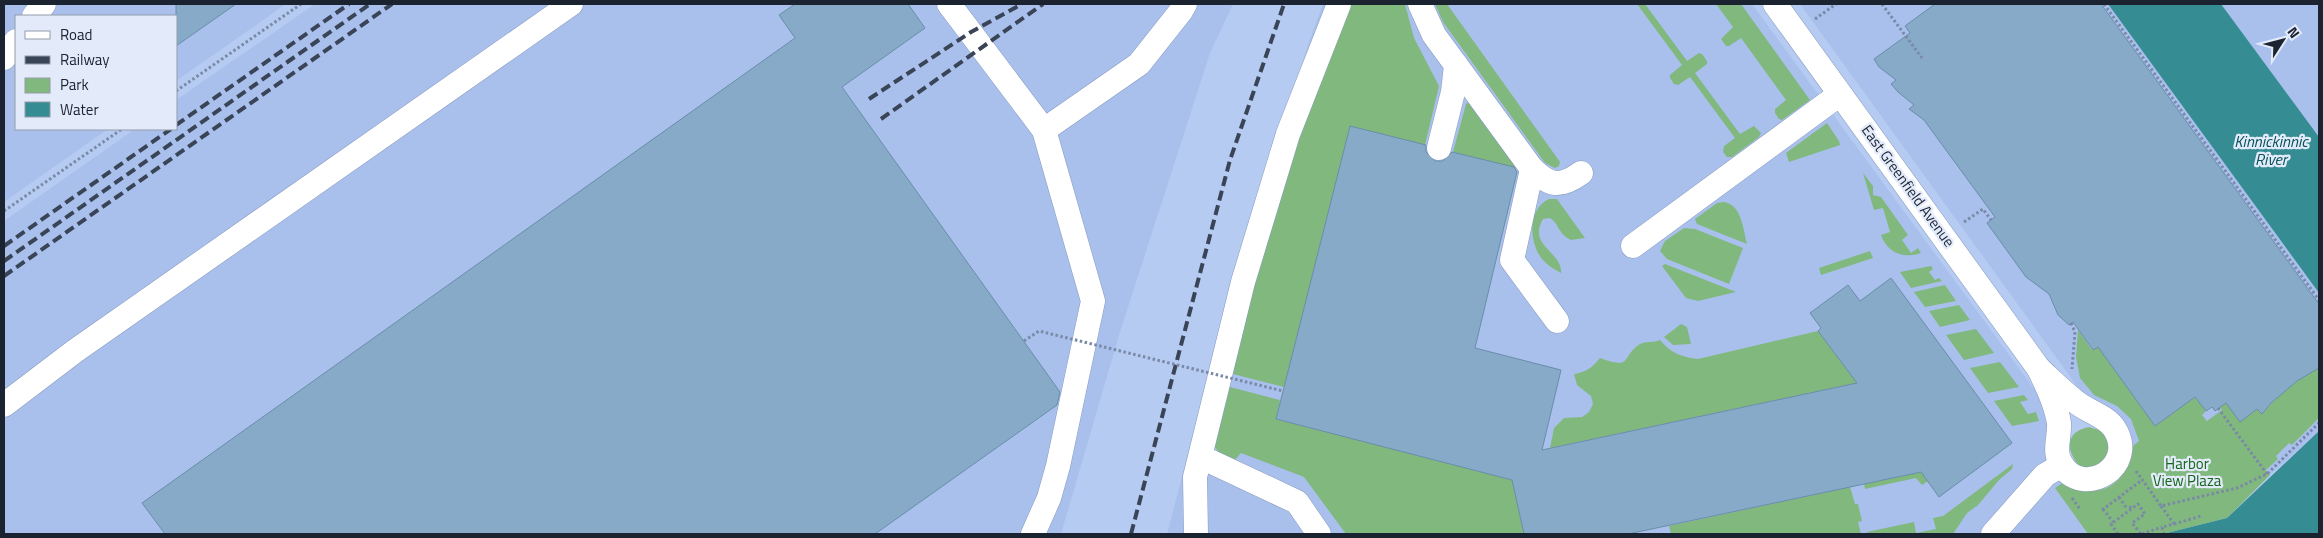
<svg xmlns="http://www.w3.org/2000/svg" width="2323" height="538" font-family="'Titillium Web',sans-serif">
	<rect width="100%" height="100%" fill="#b6cbf1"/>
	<g fill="#a9c0ed">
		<polygon points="4,4 286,4 176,81 176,16 16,16 16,129 108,129 4,202"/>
		<polygon points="315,4 1233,4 1210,53 1120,332 1061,534 4,534 4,221 135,129 176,129 176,100"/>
		<polygon points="1323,4 1752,4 2043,401 2065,481 2055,488 2088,534 1167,534 1238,263 1310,39"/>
		<polygon points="1800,4 2108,4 2319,293 2319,431 2270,475 2223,410 2207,421 2193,403 2133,446 2130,430 2122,419 2082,393"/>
		<polygon points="2221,4 2319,4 2319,137"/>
	</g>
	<g fill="#81b87e">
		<polygon points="1347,4 1405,4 1414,38 1439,86 1425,145 1350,126 1284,387 1229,373 1266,227"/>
		<polygon points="1435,4 1447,4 1560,162 1559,166 1555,168 1545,163 1443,22"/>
		<polygon points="1637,4 1645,4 1687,61 1699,53 1702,54 1707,61 1707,64 1695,73 1740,134 1754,126 1761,133 1759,137 1732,157 1727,157 1723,152 1724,146 1735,138 1690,77 1678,85 1674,84 1670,78 1670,75 1682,65"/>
		<polygon points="1716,4 1741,4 1810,100 1782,120 1779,119 1775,113 1775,109 1786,100 1741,38 1729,46 1726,46 1721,39 1733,27"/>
		<polygon points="1469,102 1519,169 1453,152 1466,104"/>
		<polygon points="1827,123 1839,141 1840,145 1789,162 1786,153"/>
		<path d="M1863,173L1873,186V195L1881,197L1908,235L1902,240L1911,253L1918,248L1921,253C1904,259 1887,253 1881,235L1890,232L1883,208L1874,210Z"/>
		<path d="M1549,199H1557L1585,238L1571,240C1558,234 1560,225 1550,218L1543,219C1527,246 1563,252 1561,273C1554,269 1548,266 1542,259C1529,242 1527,209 1549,199Z"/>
		<path d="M1724,202C1742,205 1743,229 1747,244L1697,224L1695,219L1717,203Z"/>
		<polygon points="1684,228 1695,229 1743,248 1729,284 1667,259 1660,251 1665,241"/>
		<polygon points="1870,251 1873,258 1821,275 1819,268"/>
		<polygon points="1665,264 1736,292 1698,301 1686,298 1662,266"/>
		<polygon points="1931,266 1933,269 1929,272 1935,280 1939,278 1942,281 1911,288 1900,272"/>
		<polygon points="1945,285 1956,301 1925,307 1914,292"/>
		<polygon points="1959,305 1970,320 1940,327 1929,311"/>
		<polygon points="1681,324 1687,327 1691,344 1673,345 1664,337"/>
		<polygon points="1976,329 1994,353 1964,360 1946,335"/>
		<path d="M2078,330L2092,350L2098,347L2155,426L2195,397L2206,411L2202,415L2207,421L2222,410L2220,407L2223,399L2240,421L2257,409L2262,414C2277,395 2297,378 2319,368V418L2292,445L2289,443L2276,456L2278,459L2266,470L2270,475L2227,518L2163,534H2088L2055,488L2065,481C2072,484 2080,488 2087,490C2114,495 2132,468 2133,446L2139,441L2131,419L2117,406L2094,395L2080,378L2076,357Z"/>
		<path d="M1818,331L1857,383L1550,448L1554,428L1564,418L1582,417L1589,412L1593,404L1591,396L1577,385L1574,374C1586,372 1592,368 1600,358C1634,370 1620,357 1640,344C1646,341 1653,343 1660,340C1671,353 1681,357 1698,359Z"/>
		<polygon points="2000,362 2019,387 1988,393 1970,368"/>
		<polygon points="1226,386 1280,400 1276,419 1512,480 1524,534 1346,534 1304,477 1241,453 1233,462 1221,455 1211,442"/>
		<polygon points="2024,395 2028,400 2020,402 2028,414 2036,412 2039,421 2012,426 1994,401"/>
		<path d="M2089,427L2102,431L2112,450L2101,467H2080C2066,451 2064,432 2089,427Z"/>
		<polygon points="2013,464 2012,469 1999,480 1978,505 1967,513 1953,534 1867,534 1867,532 1914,522 1916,533 1936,529 1933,518 1943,516"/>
		<polygon points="1921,472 1928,481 1922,485 1916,478 1865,489 1864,484"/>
		<polygon points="1850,487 1855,504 1858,504 1862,521 1858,522 1861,534 1671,534 1669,526"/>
	</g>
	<g fill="#368c93">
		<polygon points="2108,4 2221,4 2319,137 2319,293"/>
		<polygon points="2319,431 2319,534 2163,534 2227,518"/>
	</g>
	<g fill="#86aac8" stroke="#698da9">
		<polygon points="176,4 236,4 176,46"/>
		<polygon points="795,4 908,4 925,28 842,87 1060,392 1057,405 875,534 165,534 142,503 795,38 779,15"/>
		<polygon points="1935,4 2101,4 2319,304 2319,368 2297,381 2271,403 2262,414 2257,409 2240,422 2226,403 2215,411 2212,407 2206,411 2195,397 2155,426 2098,347 2093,350 2073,322 2069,325 2058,315 2049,294 2026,277 1987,223 1995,217 1924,120 1909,109 1914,105 1898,92 1891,84 1896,80 1879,67 1874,59 1910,33 1905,26"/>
		<polygon points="1350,126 1426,145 1426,152 1435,161 1443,161 1452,152 1514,167 1517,172 1475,348 1561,370 1542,450 1857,383 1818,331 1821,328 1810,313 1848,285 1860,301 1891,278 2012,443 1939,497 1921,472 1628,534 1524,534 1512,480 1276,419"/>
	</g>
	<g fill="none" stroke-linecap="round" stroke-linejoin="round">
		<defs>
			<g id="minor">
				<polyline points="949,4 1044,130 1093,301 1058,466 1049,498 1033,534"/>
				<polyline points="1420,4 1434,35 1456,65 1453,92 1439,148"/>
				<polyline points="1775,4 2039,369"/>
				<polyline points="34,16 44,4"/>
				<polyline points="4,58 16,41"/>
				<path d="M1456,65L1532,169C1550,186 1560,188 1581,173"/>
				<polyline points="1044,130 1139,64 1181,11 1185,4"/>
				<polyline points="1532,169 1512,260 1557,321"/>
				<polyline points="1633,246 1840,94"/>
				<path d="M2039,369C2051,380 2063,392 2076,402C2088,412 2105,415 2114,428C2139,466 2083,500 2061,464C2053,450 2060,438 2059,423C2056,404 2047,386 2039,369Z"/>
				<polyline points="4,405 75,351 571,4"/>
				<polyline points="1201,457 1297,502 1319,534"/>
				<polyline points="1196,534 1195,477 1243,282 1288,134 1339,4"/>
				<polyline points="1993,534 2045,475 2062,465"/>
			</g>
		</defs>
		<use href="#minor" stroke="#879abf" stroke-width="25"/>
		<g stroke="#7989a6" stroke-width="3" stroke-dasharray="2.5 2.5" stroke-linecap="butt">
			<polyline points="1882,4 1922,58"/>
			<polyline points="2104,4 2319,300"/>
			<polyline points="1815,19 1836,4"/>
			<polyline points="176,91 301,4"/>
			<polyline points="4,211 122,129"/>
			<polyline points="1964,222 1983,209 1991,220"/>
			<polyline points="2071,323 2075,332 2072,369"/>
			<polyline points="2218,408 2267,474"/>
			<polyline points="2136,471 2161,506 2237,488 2267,474 2319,423"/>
			<polyline points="2119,497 2125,506 2133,508"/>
			<polyline points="2072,498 2080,509"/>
			<polyline points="2161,506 2174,524 2162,527 2164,534"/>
			<polyline points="2103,509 2113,522"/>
			<polyline points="2102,510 2142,480"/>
			<polyline points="2174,524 2201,516"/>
			<polyline points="2118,534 2111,524 2138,504 2145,514 2132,523 2141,534"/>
			<polyline points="2142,534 2162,527"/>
		</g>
		<use href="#minor" stroke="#fff" stroke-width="24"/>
		<g stroke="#3a4457" stroke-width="4" stroke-dasharray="10 5" stroke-linecap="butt">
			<polyline points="869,99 971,32 1022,4"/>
			<polyline points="881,119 1043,4"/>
			<polyline points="176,125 349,4"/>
			<polyline points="4,246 171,129"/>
			<polyline points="4,261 370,4"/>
			<polyline points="4,276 392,4"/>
			<polyline points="1131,534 1230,160 1284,4"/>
		</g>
		<polyline stroke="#7989a6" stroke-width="3" stroke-dasharray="2.5 2.5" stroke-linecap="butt" points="1024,341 1039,331 1283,391"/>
	</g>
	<g text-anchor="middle" stroke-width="4.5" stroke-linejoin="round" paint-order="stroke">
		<g font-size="15" fill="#1b2230" stroke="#e3ebfb">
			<text transform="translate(1908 186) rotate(54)" y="5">East Greenfield Avenue</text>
		</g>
		<g font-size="15" fill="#166518" stroke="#e3ebfb">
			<text x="2187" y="469">Harbor<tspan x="2187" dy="17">View Plaza</tspan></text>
		</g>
		<g font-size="16" font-style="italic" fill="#075359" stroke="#e3ebfb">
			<text x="2271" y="147">Kinnickinnic<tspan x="2271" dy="18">River</tspan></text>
		</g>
	</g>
	<rect width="2323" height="538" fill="none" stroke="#1b2230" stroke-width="10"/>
	<rect x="15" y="15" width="162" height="115" fill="#e3ebfb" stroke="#939baa"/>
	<rect x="25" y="31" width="25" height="8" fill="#ffffff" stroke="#939baa"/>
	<text x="60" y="40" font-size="15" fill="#1b2230">Road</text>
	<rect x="25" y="56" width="25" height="8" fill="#3a4457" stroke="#939baa"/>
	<text x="60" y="65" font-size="15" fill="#1b2230">Railway</text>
	<rect x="25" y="78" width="25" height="15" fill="#81b87e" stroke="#939baa"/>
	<text x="60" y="90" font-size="15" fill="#1b2230">Park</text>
	<rect x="25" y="102" width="25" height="15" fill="#368c93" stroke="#939baa"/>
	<text x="60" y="115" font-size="15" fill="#1b2230">Water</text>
	<g transform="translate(2283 40) rotate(54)" stroke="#e3ebfb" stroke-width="4" paint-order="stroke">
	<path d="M0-4L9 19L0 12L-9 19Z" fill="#1b2230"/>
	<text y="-8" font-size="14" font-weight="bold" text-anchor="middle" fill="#1b2230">N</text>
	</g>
</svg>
